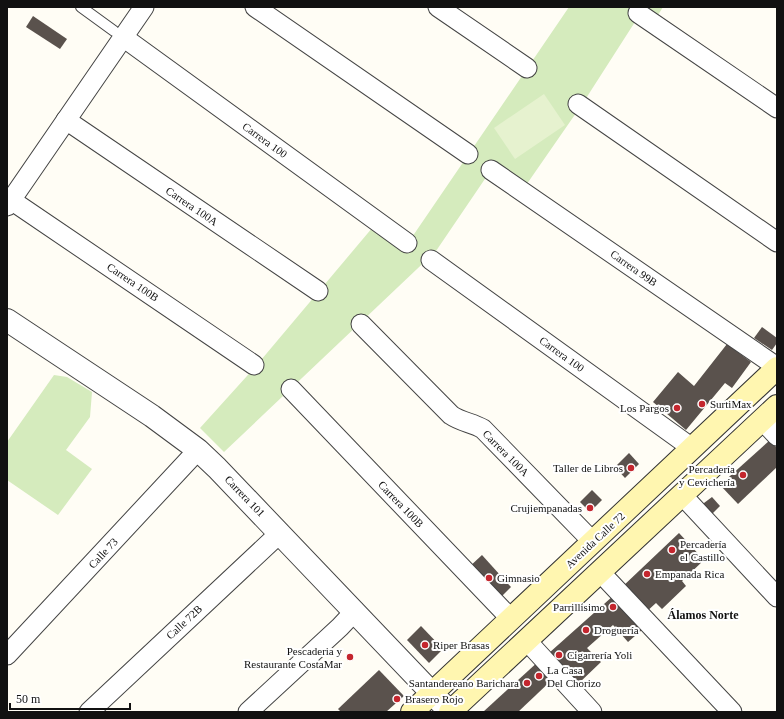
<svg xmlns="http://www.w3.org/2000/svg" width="784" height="719" font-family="'Times New Roman',serif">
	<rect width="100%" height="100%" fill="#fffdf5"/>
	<g fill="#d5ebbd">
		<polygon points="569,7 663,7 655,20 642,11 583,103 522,191 491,170 436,251 224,452 200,428 256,366 378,221 408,243"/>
		<polygon points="54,375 67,377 92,392 90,417 66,450 92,469 58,515 7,480 7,442"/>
	</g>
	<polygon fill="#e6f2cf" points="544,94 565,125 515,159 494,128"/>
	<g fill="#5a524d">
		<polygon points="33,16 67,39 60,49 26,27"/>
		<polygon points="762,327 777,338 777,343 772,350 754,338"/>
		<polygon points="727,344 751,362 732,388 725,383 686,430 653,402 678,372 694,386"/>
		<polygon points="770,440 777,448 777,467 738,504 720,485"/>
		<polygon points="629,453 639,464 625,478 615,467"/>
		<polygon points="592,490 602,500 590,512 580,502"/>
		<polygon points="712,497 720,506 710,516 700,506"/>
		<polygon points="679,533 704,560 682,581 686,586 662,609 656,603 645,613 621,588"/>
		<polygon points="482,555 511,587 497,601 467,569"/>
		<polygon points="613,596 643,629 628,642 613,625 587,648 601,662 578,684 549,653"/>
		<polygon points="421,626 443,649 429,663 407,640"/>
		<polygon points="540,660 555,677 518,712 483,712"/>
		<polygon points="379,670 404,696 386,712 341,712 338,709"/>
	</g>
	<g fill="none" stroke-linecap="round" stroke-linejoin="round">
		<defs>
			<polyline id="service" points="81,7 114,31"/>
			<g id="minor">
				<polyline points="255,7 468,154"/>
				<polyline points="438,7 527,68"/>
				<polyline points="638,13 777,108"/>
				<polyline points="123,37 407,243"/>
				<polyline points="578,104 777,242"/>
				<polyline points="66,120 318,291"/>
				<polyline points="491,170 777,367"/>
				<polyline points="11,200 254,365"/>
				<polyline points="7,206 144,7"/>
				<polyline points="431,260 692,448"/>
				<path d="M361,324L451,415C461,422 473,423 483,429L593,542"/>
				<polyline points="291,389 511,619"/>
				<polyline points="762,420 777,436"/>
				<polyline points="682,495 777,597"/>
				<polyline points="600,572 732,712"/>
				<polyline points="527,641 592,712"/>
				<polyline points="7,655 198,450"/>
				<polyline points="89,712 280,533"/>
				<polyline points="248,712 340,627 355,611"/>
			</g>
			<polyline id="tertiary" points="7,320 152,416 198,450 217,468 450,712"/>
			<g id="secondary">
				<polyline points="412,712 777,368"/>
				<polyline points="450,712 777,406"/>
			</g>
		</defs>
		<use href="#service" stroke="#444" stroke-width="12"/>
		<use href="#minor" stroke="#444" stroke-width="21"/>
		<use href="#tertiary" stroke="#444" stroke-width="24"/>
		<use href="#secondary" stroke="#333" stroke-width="24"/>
		<use href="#service" stroke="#fff" stroke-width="10"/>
		<use href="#minor" stroke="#fff" stroke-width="19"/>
		<use href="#tertiary" stroke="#fff" stroke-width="22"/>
		<use href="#secondary" stroke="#fff6b0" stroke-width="22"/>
	</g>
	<g fill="#c4262e" stroke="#fff" stroke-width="1.5">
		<circle cx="702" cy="404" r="4"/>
		<circle cx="677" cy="408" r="4"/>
		<circle cx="631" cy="468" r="4"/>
		<circle cx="743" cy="475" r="4"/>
		<circle cx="590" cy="508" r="4"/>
		<circle cx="672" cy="550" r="4"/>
		<circle cx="647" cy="574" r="4"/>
		<circle cx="489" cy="578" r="4"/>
		<circle cx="613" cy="607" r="4"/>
		<circle cx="586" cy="630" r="4"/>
		<circle cx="425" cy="645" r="4"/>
		<circle cx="559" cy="655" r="4"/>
		<circle cx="350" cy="657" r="4"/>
		<circle cx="539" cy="676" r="4"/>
		<circle cx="527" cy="683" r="4"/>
		<circle cx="397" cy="699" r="4"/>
	</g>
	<g text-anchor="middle" stroke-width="4" stroke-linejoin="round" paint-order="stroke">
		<g font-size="11" fill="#111" stroke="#fff">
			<text transform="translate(265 140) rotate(36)" y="4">Carrera 100</text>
			<text transform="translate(192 206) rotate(34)" y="4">Carrera 100A</text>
			<text transform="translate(634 268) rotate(35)" y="4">Carrera 99B</text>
			<text transform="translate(133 282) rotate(34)" y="4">Carrera 100B</text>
			<text transform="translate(562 354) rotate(36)" y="4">Carrera 100</text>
			<text transform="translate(506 453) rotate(45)" y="4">Carrera 100A</text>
			<text transform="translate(245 496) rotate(46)" y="4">Carrera 101</text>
			<text transform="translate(401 504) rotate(46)" y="4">Carrera 100B</text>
			<text transform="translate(595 540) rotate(-43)" y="4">Avenida Calle 72</text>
			<text transform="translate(103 553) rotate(-47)" y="4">Calle 73</text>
			<text transform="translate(184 622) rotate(-43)" y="4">Calle 72B</text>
		</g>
		<g font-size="11" fill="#111" stroke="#fff" text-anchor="start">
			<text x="710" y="408">SurtiMax</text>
			<text x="669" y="412" text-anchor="end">Los Pargos</text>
			<text x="623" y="472" text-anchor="end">Taller de Libros</text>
			<text x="735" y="473" text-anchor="end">Percadería<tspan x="735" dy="13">y Cevichería</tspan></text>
			<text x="582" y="512" text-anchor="end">Crujiempanadas</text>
			<text x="680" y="548">Percadería<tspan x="680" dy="13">el Castillo</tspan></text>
			<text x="655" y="578">Empanada Rica</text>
			<text x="497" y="582">Gimnasio</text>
			<text x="605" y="611" text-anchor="end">Parrillisimo</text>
			<text x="594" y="634">Droguería</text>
			<text x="433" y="649">Riper Brasas</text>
			<text x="342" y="655" text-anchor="end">Pescaderia y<tspan x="342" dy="13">Restaurante CostaMar</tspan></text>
			<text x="567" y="659">Cigarrería Yoli</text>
			<text x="547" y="674">La Casa<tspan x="547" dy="13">Del Chorizo</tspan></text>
			<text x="519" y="687" text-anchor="end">Santandereano Barichara</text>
			<text x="405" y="703">Brasero Rojo</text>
		</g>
		<g font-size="12" font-weight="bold" fill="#111" stroke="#fff">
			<text x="703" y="619">Álamos Norte</text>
		</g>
	</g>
	<rect width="784" height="719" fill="none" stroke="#111111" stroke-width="16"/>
	<path d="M10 703v6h120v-6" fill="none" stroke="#111111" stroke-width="2"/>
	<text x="16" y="703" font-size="12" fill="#111111" stroke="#ffffff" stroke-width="3" paint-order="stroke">50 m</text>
</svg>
